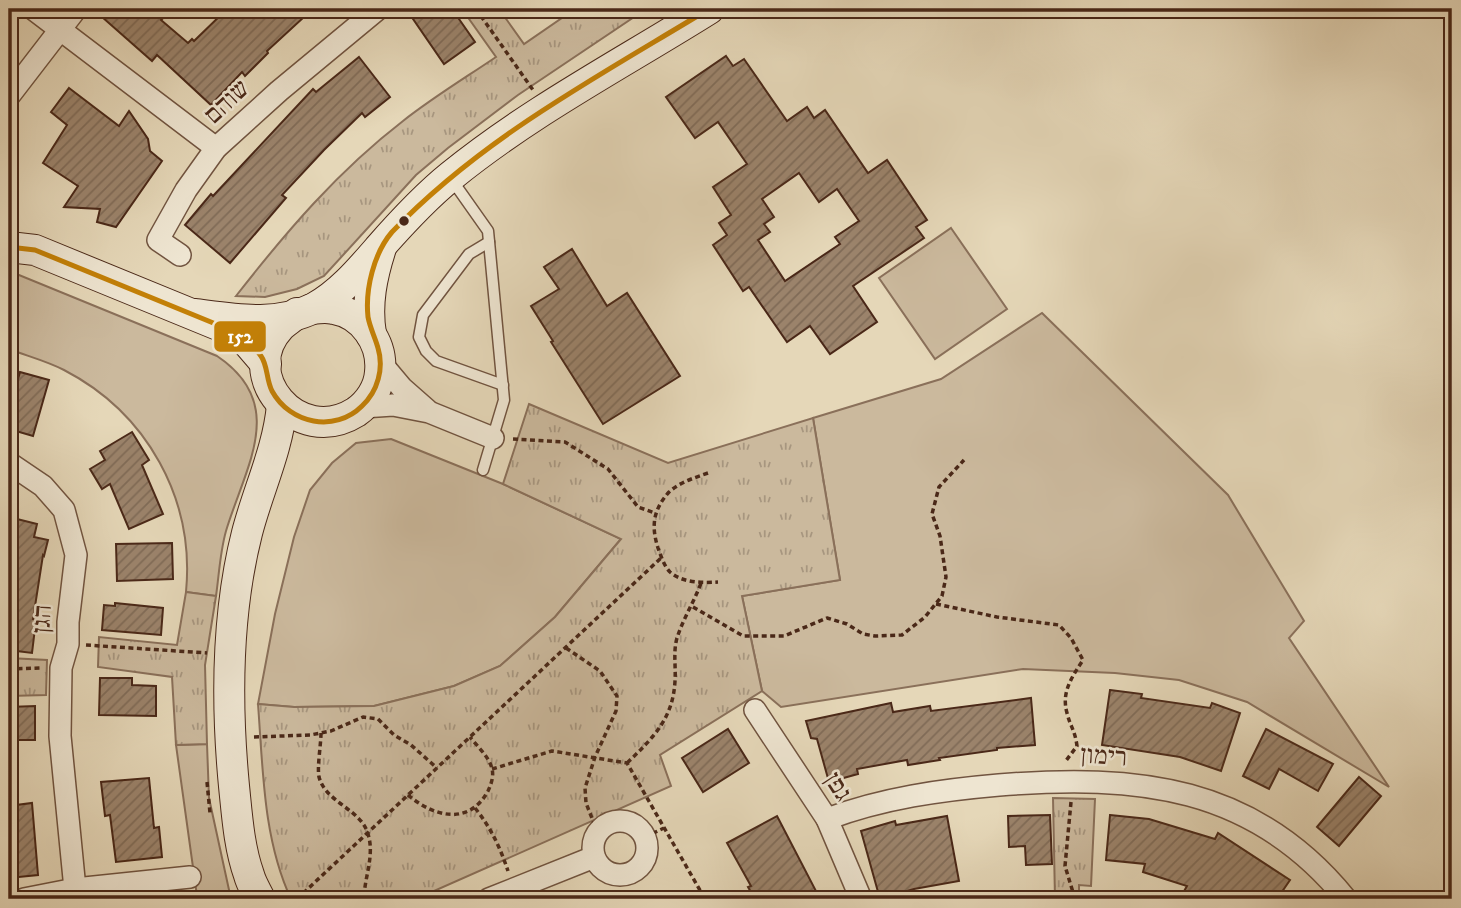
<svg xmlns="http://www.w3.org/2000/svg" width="1461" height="908" font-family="'IM FELL DW Pica','Frank Ruhl Libre',serif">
	<defs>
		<pattern id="park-tufts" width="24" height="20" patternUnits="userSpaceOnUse" patternTransform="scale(1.75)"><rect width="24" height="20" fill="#cbb99d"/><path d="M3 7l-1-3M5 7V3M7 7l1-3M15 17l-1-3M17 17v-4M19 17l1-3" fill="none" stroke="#a7967f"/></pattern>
		<pattern id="building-hatch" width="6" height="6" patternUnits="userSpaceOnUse" patternTransform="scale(1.75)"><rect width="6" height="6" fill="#9b836b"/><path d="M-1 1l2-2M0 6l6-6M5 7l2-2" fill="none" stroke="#806b57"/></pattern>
	</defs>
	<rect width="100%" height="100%" fill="#e5d7b8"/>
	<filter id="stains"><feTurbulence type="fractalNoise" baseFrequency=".00286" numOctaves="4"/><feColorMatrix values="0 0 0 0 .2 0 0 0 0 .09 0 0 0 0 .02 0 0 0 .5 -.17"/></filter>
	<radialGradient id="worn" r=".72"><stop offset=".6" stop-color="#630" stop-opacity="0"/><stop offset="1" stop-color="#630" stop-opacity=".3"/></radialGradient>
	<g fill="#cbb99d" stroke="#8a705a" stroke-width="2">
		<polygon points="951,228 1007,309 935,359 879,278"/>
		<path d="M9,273L19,275L217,356C289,404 245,467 226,531C220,552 219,575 216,596L186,592C195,499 147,413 64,370C47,361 27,356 9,349Z"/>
		<polygon points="1042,313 1228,495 1304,621 1289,638 1389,787 1247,702 1179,680 1115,673 1023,669 781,707 762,691 742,596 840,580 813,418 941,379"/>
		<polygon points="391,439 503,484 621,539 555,617 500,666 454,686 374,706 294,707 258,704 275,614 294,537 310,490 332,463 356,443"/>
		<polygon points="207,744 209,798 231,899 182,899 197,896 176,745"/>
	</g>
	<g fill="url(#park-tufts)" stroke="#8a705a" stroke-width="2">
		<path d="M462,9H499L524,44L575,9H646L518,95L448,148L416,175L324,276L297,289L265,297L236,296C286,232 338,171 403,121C432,98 465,78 496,57Z"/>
		<path d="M529,404L668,463L813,418L840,580L742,596L762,691L660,755L671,786L416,899H291C263,839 263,769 258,704L294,707L374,706L454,686L500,666L555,617L621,539L503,484Z"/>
		<polygon points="186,592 216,596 205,665 207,744 176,745 172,677 98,667 99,637 177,645"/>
		<polygon points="9,658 47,660 46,695 9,696"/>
		<polygon points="1053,798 1095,799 1091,886 1079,885 1079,899 1055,899"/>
	</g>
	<g fill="url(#building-hatch)" stroke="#4a2818" stroke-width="2" fill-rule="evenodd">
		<polygon points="110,9 173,9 161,20 188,43 192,39 194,41 227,9 296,9 304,17 267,51 268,53 245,76 242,72 211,105 157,55 152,61 102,17"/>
		<polygon points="422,9 452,9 475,42 444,64 411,16"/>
		<path d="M726,56L733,66L744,59L787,121L807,107L814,118L825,110L868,173L887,160L927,220L916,227L924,238L853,286L877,322L830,354L810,326L787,342L749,287L743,291L713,245L727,235L719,223L731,215L713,187L747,164L718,122L695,138L666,97ZM799,173L819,202L837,189L859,221L835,237L840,244L785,281L758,240L770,232L764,224L774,217L762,199Z"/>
		<polygon points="359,57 390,97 365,117 362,113 324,150 282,195 286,198 230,263 185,225 211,194 213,196 313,89 316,92"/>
		<polygon points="69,88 119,126 129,111 148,139 150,151 162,161 116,227 97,222 100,209 64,207 78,186 43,163 67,125 51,112"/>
		<polygon points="572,249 607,306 627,293 680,376 603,424 551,342 553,341 531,306 559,289 544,267"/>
		<polygon points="20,372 49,380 33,436 9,429 9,410"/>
		<polygon points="132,432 149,460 142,465 163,514 129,529 110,484 102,489 90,469 105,460 100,451"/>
		<polygon points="9,517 37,524 34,537 48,540 44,556 43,555 33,619 36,620 32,653 9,650"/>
		<polygon points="172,543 173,579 117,581 116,544"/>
		<polygon points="115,603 163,608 161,635 102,630 104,605 115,606"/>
		<polygon points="100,678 132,678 132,685 156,686 156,716 99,715"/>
		<polygon points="1110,690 1142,694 1141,698 1210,708 1212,703 1240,713 1221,771 1180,757 1102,745"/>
		<polygon points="1031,698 1035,745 997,748 997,750 939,758 940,760 908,765 907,760 857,769 858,774 829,782 817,739 811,738 806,721 891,703 893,712 930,706 931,711"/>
		<polygon points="35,706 35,740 9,740 9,707"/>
		<polygon points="728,729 749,763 703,792 682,758"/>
		<polygon points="1266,729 1333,764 1318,791 1279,769 1269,789 1243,776"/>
		<polygon points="1359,777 1381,796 1339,846 1317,827"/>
		<polygon points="149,778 154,828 159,827 162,857 116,862 110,815 105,816 101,782"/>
		<polygon points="32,803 38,875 9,878 9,806"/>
		<polygon points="1050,815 1052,864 1026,865 1025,846 1009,847 1008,816"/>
		<polygon points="1110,815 1149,819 1215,839 1218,833 1290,880 1277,899 1193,899 1183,893 1187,886 1143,872 1145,864 1106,860"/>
		<polygon points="777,816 817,893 806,899 755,899 748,887 751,886 727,843"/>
		<polygon points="947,816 959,881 914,889 880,899 861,831 895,821 896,825"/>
	</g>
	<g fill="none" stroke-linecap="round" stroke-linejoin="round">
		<defs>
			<g id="lane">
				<polyline points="452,180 488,231 504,400 483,470"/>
				<polyline points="489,242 469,254 423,315 419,337 426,351 436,361 503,385"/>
			</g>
			<g id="street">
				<polyline points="33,9 216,148"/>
				<polyline points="9,96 76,9"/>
				<polyline points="180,255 158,240 186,190 216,148 279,91 378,9"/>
				<polyline points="381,363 402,388 427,410"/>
				<polyline points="363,407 393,405 429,412 493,438"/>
				<polyline points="9,463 43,486 64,510 76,555 68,622 68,644 61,668 60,736 75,889"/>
				<polyline points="755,710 827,819 861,899"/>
				<path d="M827,819C883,798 941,790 999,785C1136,774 1254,785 1346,899"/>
				<circle cx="620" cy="848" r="27"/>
				<polyline points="24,899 75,889 190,877"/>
				<polyline points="489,899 594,857"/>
			</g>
			<g id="secondary">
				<polyline points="9,247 35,250 228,329 242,336 266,364"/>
				<path d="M297,313C292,318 285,322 280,327C236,374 297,449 356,412C369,403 379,388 380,372C383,343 363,314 334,309C327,307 319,308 312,309"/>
				<path d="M194,314C234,319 276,327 314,308C340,294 361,269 380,247C402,222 425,197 451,176C531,111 623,63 709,9"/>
				<path d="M371,334C366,304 372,276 381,248"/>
				<path d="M260,899C256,891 251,883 249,875C239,847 237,815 234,786C226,702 226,616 247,533C258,490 278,450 282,405"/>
			</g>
		</defs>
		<use href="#lane" stroke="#715440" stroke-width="13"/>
		<use href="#street" stroke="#715440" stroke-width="24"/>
		<use href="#secondary" stroke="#4a2818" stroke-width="32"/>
		<g stroke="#4a2818" stroke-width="3.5" stroke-dasharray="5 3.5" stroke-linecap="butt">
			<polyline points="476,9 533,90"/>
			<polyline points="513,439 565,442 608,469 638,507 655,513"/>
			<path d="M708,473C694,478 680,482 669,492C653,510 651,526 658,548C661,556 664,566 670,572C682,583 703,583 718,582"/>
			<path d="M936,604L997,617L1059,625L1071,638L1083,660C1072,677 1061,692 1067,713C1070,726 1075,730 1077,746L1065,762"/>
			<polyline points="693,607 743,636 784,636 827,618 847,624 863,634 875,636 902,635 925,617 942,596 946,577 940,536 932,514 939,487 964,460"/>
			<polyline points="86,645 207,653"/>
			<polyline points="566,648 600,671 617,696 616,711 595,757 585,788 586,803 597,831"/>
			<polyline points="9,669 41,668"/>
			<path d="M321,733C321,744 317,767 319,777C326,803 361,809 368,834C375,856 364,878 364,899"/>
			<polyline points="254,737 310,735 331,731 363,717 378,719 394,735 411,745 437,768"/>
			<path d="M627,763C653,738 673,719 675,681C676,666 673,652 677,638C683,619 694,602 701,583"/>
			<polyline points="492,769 552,751 627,763 705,899"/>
			<polyline points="207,782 210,813"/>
			<path d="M408,795C434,817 469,826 488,791C491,785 494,776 492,769C490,758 477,746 470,737"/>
			<polyline points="1071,802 1065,866 1075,899"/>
			<path d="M475,808C491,828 500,847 508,871"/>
			<polyline points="645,837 664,828"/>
			<polyline points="297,899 661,558"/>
		</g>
		<use href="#lane" stroke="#eee5d1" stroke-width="10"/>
		<use href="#street" stroke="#eee5d1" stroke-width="21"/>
		<use href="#secondary" stroke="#eee5d1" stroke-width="30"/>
		<defs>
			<path id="bus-1" d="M9,247L35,250L228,329C240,336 253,344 261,356C268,366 266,379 272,391C290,424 335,433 362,406C378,391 384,368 378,348C375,337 370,328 368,317C365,289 374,253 392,232C483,137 599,76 709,9"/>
		</defs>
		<use href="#bus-1" stroke="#eee5d1" stroke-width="10"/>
		<use href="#bus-1" stroke="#c38007" stroke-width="5"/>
	</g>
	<circle fill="#4a2818" stroke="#eee5d1" stroke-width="2.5" cx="404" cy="221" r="6"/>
	<g text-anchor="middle" stroke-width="5" stroke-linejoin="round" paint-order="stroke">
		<g font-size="26" fill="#4a2818" stroke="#eee5d1">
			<text transform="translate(226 101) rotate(-43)" y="9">שוהם</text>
			<text transform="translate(41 619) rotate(-86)" y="9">הגן</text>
			<text transform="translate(1104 755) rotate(4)" y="9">רימון</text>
			<text transform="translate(839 786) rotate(57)" y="9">גפן</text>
		</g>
	</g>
	<rect stroke="#eee5d1" stroke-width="2.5" x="213" y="320" width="54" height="33" rx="7" fill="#c38007"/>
	<g font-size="19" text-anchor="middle" font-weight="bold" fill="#fff">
		<text x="240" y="343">152</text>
	</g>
	<rect width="1461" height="908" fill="none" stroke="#e5d7b8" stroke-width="35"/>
	<rect x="10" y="10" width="1440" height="887" fill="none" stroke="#4a2818" stroke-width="3.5"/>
	<rect x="18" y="18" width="1426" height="873" fill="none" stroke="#4a2818" stroke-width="2"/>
	<rect width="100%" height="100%" filter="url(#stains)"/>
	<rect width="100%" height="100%" fill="url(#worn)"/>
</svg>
